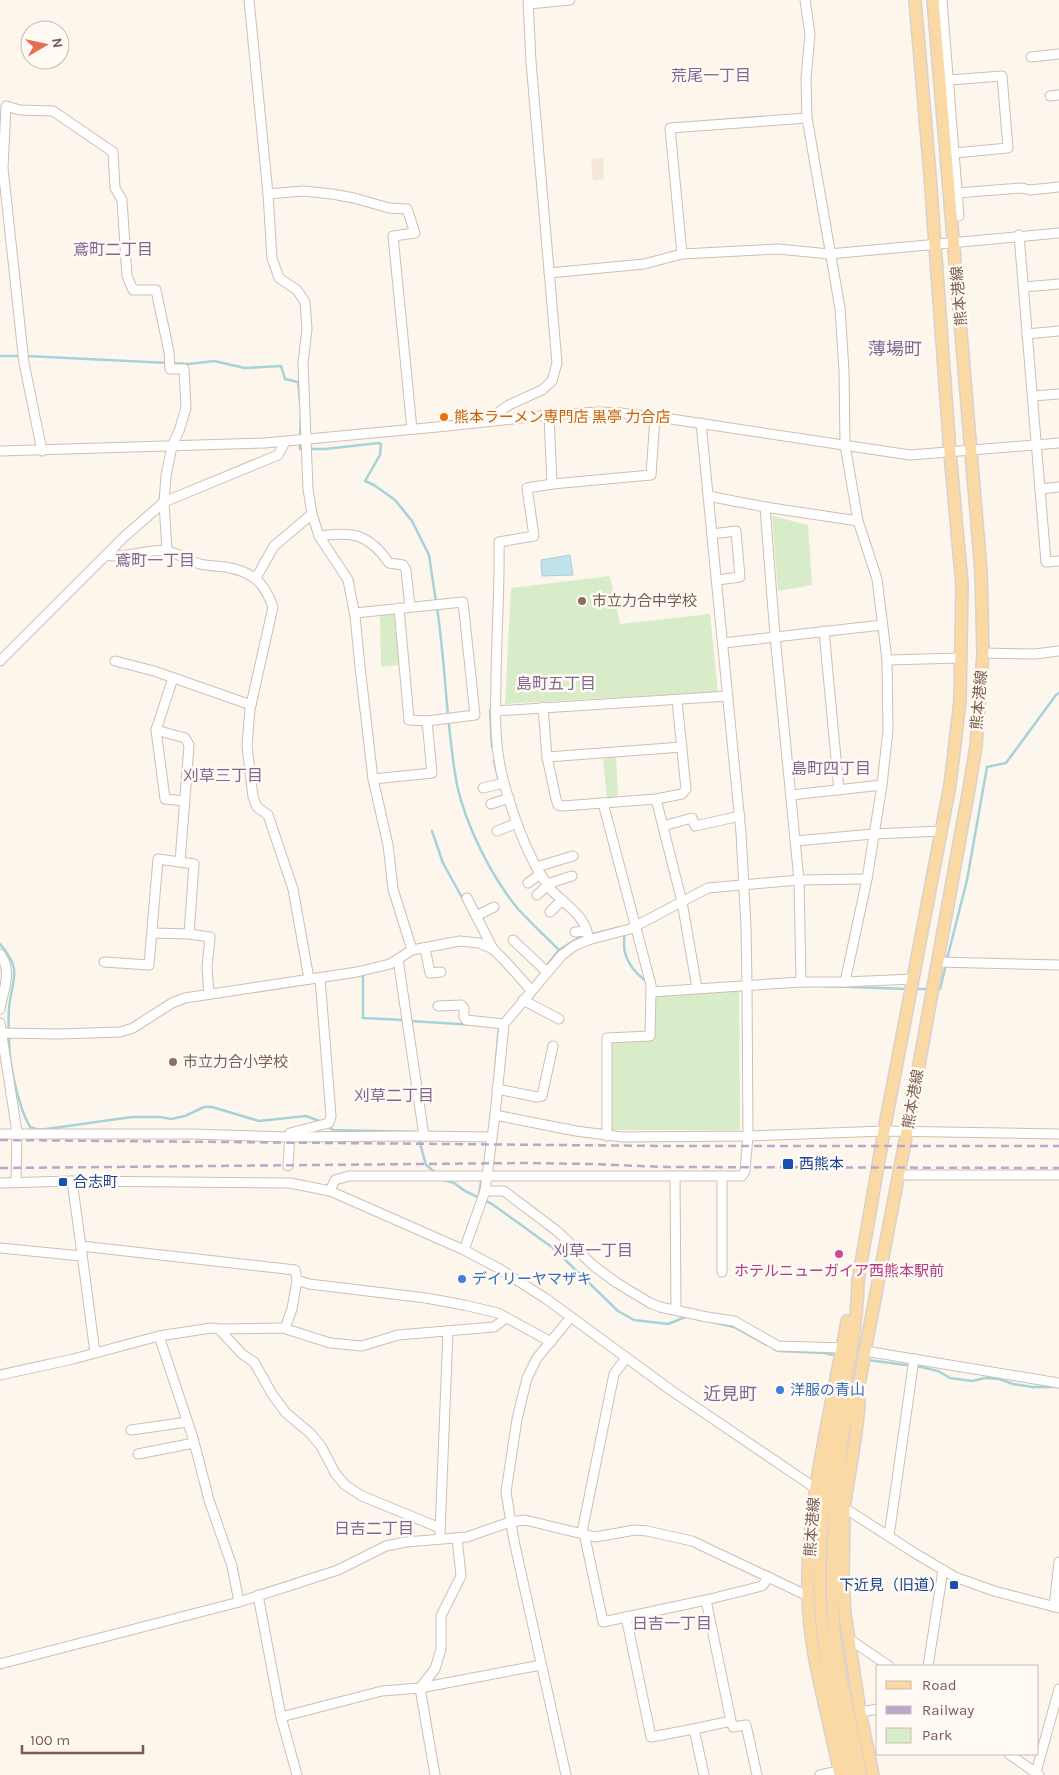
<svg xmlns="http://www.w3.org/2000/svg" width="1059" height="1775" font-family="Karla,'Noto Sans JP',sans-serif">
	<rect width="100%" height="100%" fill="#fdf6ec"/>
	<polygon fill="#f5e8da" points="603,158 604,179 593,180 591,159"/>
	<g fill="#d8ecc9">
		<polygon points="772,516 808,525 812,585 778,591"/>
		<polygon points="610,576 620,624 710,614 718,692 505,704 511,588"/>
		<polygon points="394,614 399,665 381,667 380,616"/>
		<polygon points="616,757 618,796 607,798 603,759"/>
		<polygon points="739,991 740,1130 610,1130 609,1040 655,1038 656,996"/>
	</g>
	<polygon fill="#bfe3e8" stroke="#a5d3da" points="570,555 573,575 542,576 541,560"/>
	<g fill="none" stroke-linecap="round" stroke-linejoin="round">
		<g stroke="#a5d3da" stroke-width="2.5">
			<polyline points="0,356 21,356"/>
			<polyline points="26,356 189,364 214,361 245,368 281,366 285,379 298,382 301,410"/>
			<polyline points="300,437 301,415"/>
			<polyline points="300,443 300,449 325,449 379,443 381,444 380,455 365,481 374,485 395,500 412,521 429,555 436,602"/>
			<path d="M437,608C446,666 446,726 457,785C466,826 492,878 519,910C532,924 546,937 559,950L580,937L621,927L622,928"/>
			<polyline points="490,710 492,747"/>
			<polyline points="494,761 499,781"/>
			<polyline points="432,831 443,863 465,903"/>
			<path d="M624,933C625,937 624,940 624,944C624,961 634,972 646,981"/>
			<path d="M0,944C24,971 11,980 9,1009C8,1019 9,1030 9,1040C9,1064 18,1106 30,1127L39,1130L132,1117H160L171,1119L185,1116L204,1107H212L259,1121L306,1116L322,1122"/>
			<polyline points="947,959 967,880 987,767 1006,763 1056,695 1059,693"/>
			<polyline points="547,965 559,950"/>
			<polyline points="363,974 363,1018 403,1020"/>
			<polyline points="821,986 907,989"/>
			<polyline points="917,989 928,989"/>
			<polyline points="936,989 940,989 946,965"/>
			<polyline points="410,1021 475,1025"/>
			<polyline points="495,1070 499,1026"/>
			<polyline points="328,1127 333,1130 417,1132 426,1165 436,1173"/>
			<polyline points="444,1180 454,1183 465,1191 492,1204 553,1248 618,1311 634,1320 668,1324 688,1316"/>
			<polyline points="479,1195 481,1182"/>
			<polyline points="713,1322 734,1327 767,1345"/>
			<polyline points="774,1349 779,1351 824,1353 838,1356"/>
			<polyline points="868,1360 921,1367 938,1371 950,1378 972,1381 985,1378 999,1379 1013,1384 1033,1387 1059,1387"/>
		</g>
		<defs>
			<g id="minor">
				<polyline points="249,0 268,194 272,258 279,278 297,290 305,302 307,329 303,363 308,489 312,514 319,536 348,580 355,616 360,667 373,779 388,845 393,889 412,950"/>
				<polyline points="805,0 810,34 806,79 807,118 840,308 844,371 845,445 858,521 877,579 887,660 888,730 882,785 867,879 845,982"/>
				<polyline points="942,0 959,216"/>
				<polyline points="529,4 570,0"/>
				<polyline points="1031,57 1059,54"/>
				<polyline points="949,80 1002,76 1008,148 954,153"/>
				<polyline points="1050,96 1059,95"/>
				<polyline points="957,193 1022,188 1030,190 1059,187"/>
				<polyline points="268,194 303,191 332,194 354,198 389,208 407,209 415,233 393,236 412,429"/>
				<polyline points="1019,235 1046,562 1059,561"/>
				<polyline points="682,254 670,128 807,118"/>
				<polyline points="549,273 644,264 682,254 778,249 829,254 1059,233"/>
				<polyline points="1024,287 1059,284"/>
				<polyline points="1027,334 1059,331"/>
				<polyline points="1033,396 1059,394"/>
				<polyline points="549,415 552,484"/>
				<polyline points="491,421 496,414 509,405 542,390 552,381 557,363 531,62 528,0"/>
				<polyline points="0,451 265,443 448,426 549,415 599,412 620,413 671,419 910,455 1059,443"/>
				<polyline points="42,451 24,363 3,168 6,106 20,110 53,111 113,152 115,188 122,200 127,276 133,290 156,290 169,352 170,369 184,369 186,408 179,431 172,446 166,476 164,502 167,551"/>
				<polyline points="1040,489 1059,487"/>
				<polyline points="708,496 765,507 858,521"/>
				<polyline points="765,507 775,636 799,880 801,982"/>
				<polyline points="712,534 736,531 740,577 717,580"/>
				<path d="M319,536C353,531 369,534 389,563L403,565L406,570L410,607"/>
				<path d="M106,555C127,559 148,548 167,551C178,553 189,561 200,564C208,566 218,566 226,567C253,572 264,582 273,607L250,709L247,746L253,797L257,807L268,815L293,889L309,979"/>
				<polyline points="256,578 274,546 312,514"/>
				<polyline points="355,613 463,602 475,715 427,721 409,720 399,608"/>
				<polyline points="824,631 839,790"/>
				<polyline points="723,643 882,625"/>
				<polyline points="983,653 1035,654 1059,651"/>
				<polyline points="887,660 961,658"/>
				<polyline points="0,661 124,537 164,502 278,455 285,442"/>
				<polyline points="115,661 154,671 251,705"/>
				<polyline points="173,678 156,730 165,799 185,801"/>
				<polyline points="543,707 547,757 556,799 558,805 563,806 656,799 682,794 686,789 677,701"/>
				<polyline points="495,711 728,696"/>
				<polyline points="156,730 185,738 189,745 180,862 194,864 189,934"/>
				<polyline points="547,757 682,747"/>
				<polyline points="373,779 432,773 427,721"/>
				<polyline points="483,788 504,783"/>
				<polyline points="791,795 882,785"/>
				<polyline points="656,799 682,902 697,988"/>
				<polyline points="603,803 651,985 651,992 650,1036 607,1038 607,1136"/>
				<polyline points="491,804 509,798"/>
				<polyline points="663,826 692,818 695,826 740,816"/>
				<polyline points="497,831 517,823"/>
				<polyline points="795,841 873,834 941,831"/>
				<polyline points="536,867 573,856"/>
				<polyline points="528,883 540,874"/>
				<polyline points="547,884 572,876"/>
				<polyline points="537,895 548,885"/>
				<polyline points="467,898 493,949"/>
				<polyline points="550,912 562,900"/>
				<polyline points="476,916 494,907"/>
				<polyline points="575,932 587,931"/>
				<polyline points="153,933 189,934 210,937 207,968 209,994"/>
				<polyline points="513,940 547,972"/>
				<path d="M588,940C588,915 563,905 549,887C527,857 514,819 504,783C495,752 495,718 496,685C496,638 500,590 499,542L534,536L527,488L552,484L651,475L655,417"/>
				<polyline points="425,948 430,973 441,972"/>
				<path d="M0,954C13,972 3,990 0,1009"/>
				<polyline points="398,959 424,1136"/>
				<polyline points="104,962 149,965 158,859 180,862"/>
				<polyline points="938,962 1059,965"/>
				<polyline points="651,992 801,982 845,982 914,979"/>
				<polyline points="523,1000 559,1019"/>
				<polyline points="438,1006 461,1005 464,1008 464,1017 466,1020 504,1024"/>
				<polyline points="0,1023 17,1132 16,1183"/>
				<polyline points="2,1033 59,1034 120,1032 133,1028 172,1003 185,998 357,972 390,964 412,950 460,941 479,943 493,949 505,961 531,990"/>
				<polyline points="497,1089 537,1097 542,1096 553,1046"/>
				<polyline points="495,1115 576,1131 622,1137 748,1136 884,1131 1059,1134"/>
				<polyline points="0,1134 192,1134 288,1137 418,1136 492,1137"/>
				<polyline points="288,1166 290,1133 329,1123 331,1116 320,978"/>
				<polyline points="899,1175 1059,1175"/>
				<polyline points="675,1177 676,1309"/>
				<polyline points="72,1181 81,1246"/>
				<polyline points="0,1183 72,1181 290,1183 330,1191 464,1250 498,1268 545,1298 672,1391 821,1492"/>
				<polyline points="330,1191 335,1180 349,1176 742,1176 745,1171 748,1136 747,986 746,927 741,833 701,423"/>
				<polyline points="485,1191 504,1191 557,1231 595,1267 617,1283 650,1303 660,1307 707,1317 734,1321 778,1346 843,1348"/>
				<polyline points="0,1248 81,1256"/>
				<polyline points="464,1250 485,1191 495,1115 504,1024 562,955 574,946 588,940 630,929 708,888 799,880 867,879"/>
				<polyline points="722,1272 722,1176"/>
				<polyline points="285,1328 292,1309 297,1280"/>
				<polyline points="219,1329 242,1354 254,1362 272,1394 286,1413 310,1433 321,1446 335,1473 345,1485 362,1496 440,1528"/>
				<polyline points="159,1336 193,1438 209,1500 232,1566 239,1602"/>
				<polyline points="865,1351 1059,1383"/>
				<polyline points="95,1353 81,1246 295,1270 297,1280 309,1284 426,1298 464,1305 498,1313 551,1342"/>
				<polyline points="0,1375 73,1359 159,1336 211,1328 219,1329 283,1328 330,1343 362,1346 398,1335 494,1327 506,1318"/>
				<polyline points="131,1430 187,1422"/>
				<polyline points="138,1454 194,1443"/>
				<polyline points="840,1505 913,1552 955,1577 994,1591 1059,1608"/>
				<polyline points="582,1532 614,1374 626,1358"/>
				<polyline points="440,1533 448,1331"/>
				<polyline points="584,1533 603,1622 706,1600"/>
				<polyline points="889,1536 914,1359"/>
				<polyline points="258,1595 281,1717 297,1775"/>
				<polyline points="1054,1607 1059,1562"/>
				<polyline points="626,1617 651,1737 694,1729"/>
				<polyline points="849,1639 889,1666"/>
				<polyline points="0,1664 239,1602 338,1570 386,1546 406,1542 467,1537 510,1522 525,1520 595,1537 635,1530 647,1531 692,1541 808,1596"/>
				<polyline points="928,1666 943,1570"/>
				<polyline points="860,1712 878,1709"/>
				<polyline points="281,1717 382,1691 420,1688 541,1665"/>
				<polyline points="730,1719 733,1727 746,1725 757,1775"/>
				<polyline points="1009,1754 1039,1775"/>
				<polyline points="1036,1772 1059,1689"/>
				<polyline points="435,1775 420,1688 435,1669 441,1649 441,1616 461,1576 457,1538"/>
				<polyline points="566,1775 514,1541 506,1492 517,1419 527,1378 537,1358 571,1317"/>
				<polyline points="704,1775 694,1729 731,1721 706,1600 762,1586 769,1577"/>
				<polyline points="820,1775 839,1771"/>
			</g>
			<g id="major">
				<polyline points="857,1393 852,1402 843,1433 835,1502 832,1576 834,1631 841,1679 861,1775"/>
				<path d="M840,1775C829,1716 809,1655 808,1596C806,1503 831,1412 847,1321"/>
				<path d="M850,1775C839,1722 826,1669 821,1615C818,1575 820,1534 825,1494C833,1423 857,1353 858,1281L884,1131L950,785L960,701L962,585L950,453L930,175L915,0"/>
				<polyline points="873,1775 860,1712 845,1614 843,1577 844,1508 856,1433 859,1405 858,1391 865,1351 907,1131 970,783 976,746 983,653 981,571 933,0"/>
			</g>
		</defs>
		<use href="#minor" stroke="#d1beb0" stroke-width="11"/>
		<use href="#major" stroke="#dad1cd" stroke-width="14"/>
		<use href="#minor" stroke="#fff" stroke-width="9"/>
		<use href="#major" stroke="#fbd9a5" stroke-width="11"/>
		<g stroke="#b9a8c9" stroke-width="2.5" stroke-dasharray="8 5" stroke-linecap="butt">
			<polyline points="0,1140 668,1146 1059,1146"/>
			<polyline points="0,1168 525,1163 590,1164 667,1167 1059,1168"/>
		</g>
	</g>
	<circle fill="#e8710a" stroke="#fffaf3" stroke-width="2" cx="444" cy="417" r="5"/>
	<g fill="#8d6e63" stroke="#fffaf3" stroke-width="2">
		<circle cx="582" cy="601" r="5"/>
		<circle cx="173" cy="1062" r="5"/>
	</g>
	<g fill="#1a4fb4" stroke="#fffaf3" stroke-width="2">
		<rect x="782" y="1158" width="12" height="12" rx="2.5"/>
		<rect x="58" y="1177" width="10" height="10" rx="2.5"/>
		<rect x="949" y="1580" width="10" height="10" rx="2.5"/>
	</g>
	<circle fill="#d1479c" stroke="#fffaf3" stroke-width="2" cx="839" cy="1254" r="5"/>
	<g fill="#3f7fe0" stroke="#fffaf3" stroke-width="2">
		<circle cx="462" cy="1279" r="5"/>
		<circle cx="780" cy="1390" r="5"/>
	</g>
	<g text-anchor="middle" stroke-width="5" stroke-linejoin="round" paint-order="stroke">
		<g font-size="15" fill="#7a5c4d" stroke="#fffaf3">
			<text transform="translate(959 296) rotate(-95)" y="5">熊本港線</text>
			<text transform="translate(979 700) rotate(-85)" y="5">熊本港線</text>
			<text transform="translate(913 1099) rotate(-80)" y="5">熊本港線</text>
			<text transform="translate(812 1527) rotate(-86)" y="5">熊本港線</text>
		</g>
		<g font-size="15" fill="#c56008" stroke="#fffaf3" text-anchor="start">
			<text x="454" y="422">熊本ラーメン専門店 黒亭 力合店</text>
		</g>
		<g font-size="15" fill="#785e54" stroke="#fffaf3" text-anchor="start">
			<text x="592" y="606">市立力合中学校</text>
			<text x="183" y="1067">市立力合小学校</text>
		</g>
		<g font-size="15" fill="#164399" stroke="#fffaf3" text-anchor="start">
			<text x="799" y="1169">西熊本</text>
			<text x="73" y="1187">合志町</text>
			<text x="944" y="1590" text-anchor="end">下近見（旧道）</text>
		</g>
		<g font-size="15" fill="#b23c85" stroke="#fffaf3">
			<text x="839" y="1276">ホテルニューガイア西熊本駅前</text>
		</g>
		<g font-size="15" fill="#366cbe" stroke="#fffaf3" text-anchor="start">
			<text x="472" y="1284">デイリーヤマザキ</text>
			<text x="790" y="1395">洋服の青山</text>
		</g>
		<g font-size="16" fill="#846695" stroke="#fffaf3">
			<text x="711" y="81">荒尾一丁目</text>
			<text x="113" y="255">鳶町二丁目</text>
			<text x="155" y="566">鳶町一丁目</text>
			<text x="556" y="689">島町五丁目</text>
			<text x="831" y="774">島町四丁目</text>
			<text x="223" y="781">刈草三丁目</text>
			<text x="394" y="1101">刈草二丁目</text>
			<text x="593" y="1256">刈草一丁目</text>
			<text x="374" y="1534">日吉二丁目</text>
			<text x="672" y="1629">日吉一丁目</text>
		</g>
		<g font-size="18" fill="#846695" stroke="#fffaf3">
			<text x="895" y="355">薄場町</text>
			<text x="730" y="1400">近見町</text>
		</g>
	</g>
	<rect x="876" y="1665" width="162" height="90" fill="#fffaf3" stroke="#cabbb1"/>
	<rect x="886" y="1681" width="25" height="8" fill="#fbd9a5" stroke="#cabbb1"/>
	<text x="922" y="1690" font-size="15" fill="#7a5c4d">Road</text>
	<rect x="886" y="1706" width="25" height="8" fill="#b9a8c9" stroke="#cabbb1"/>
	<text x="922" y="1715" font-size="15" fill="#7a5c4d">Railway</text>
	<rect x="886" y="1728" width="25" height="15" fill="#d8ecc9" stroke="#cabbb1"/>
	<text x="922" y="1740" font-size="15" fill="#7a5c4d">Park</text>
	<g transform="translate(45 45) rotate(81)"><circle r="24" fill="#fffaf3" stroke="#cabbb1"/>
	<path d="M0-4L9 19L0 12L-9 19Z" fill="#e76f51"/>
	<text y="-8" font-size="14" font-weight="bold" text-anchor="middle" fill="#7a5c4d">N</text>
	</g>
	<path d="M22 1745v8h121v-8" fill="none" stroke="#7a5c4d" stroke-width="2.5"/>
	<text x="30" y="1745" font-size="15" fill="#7a5c4d" stroke="#fffaf3" stroke-width="4" paint-order="stroke">100 m</text>
</svg>
